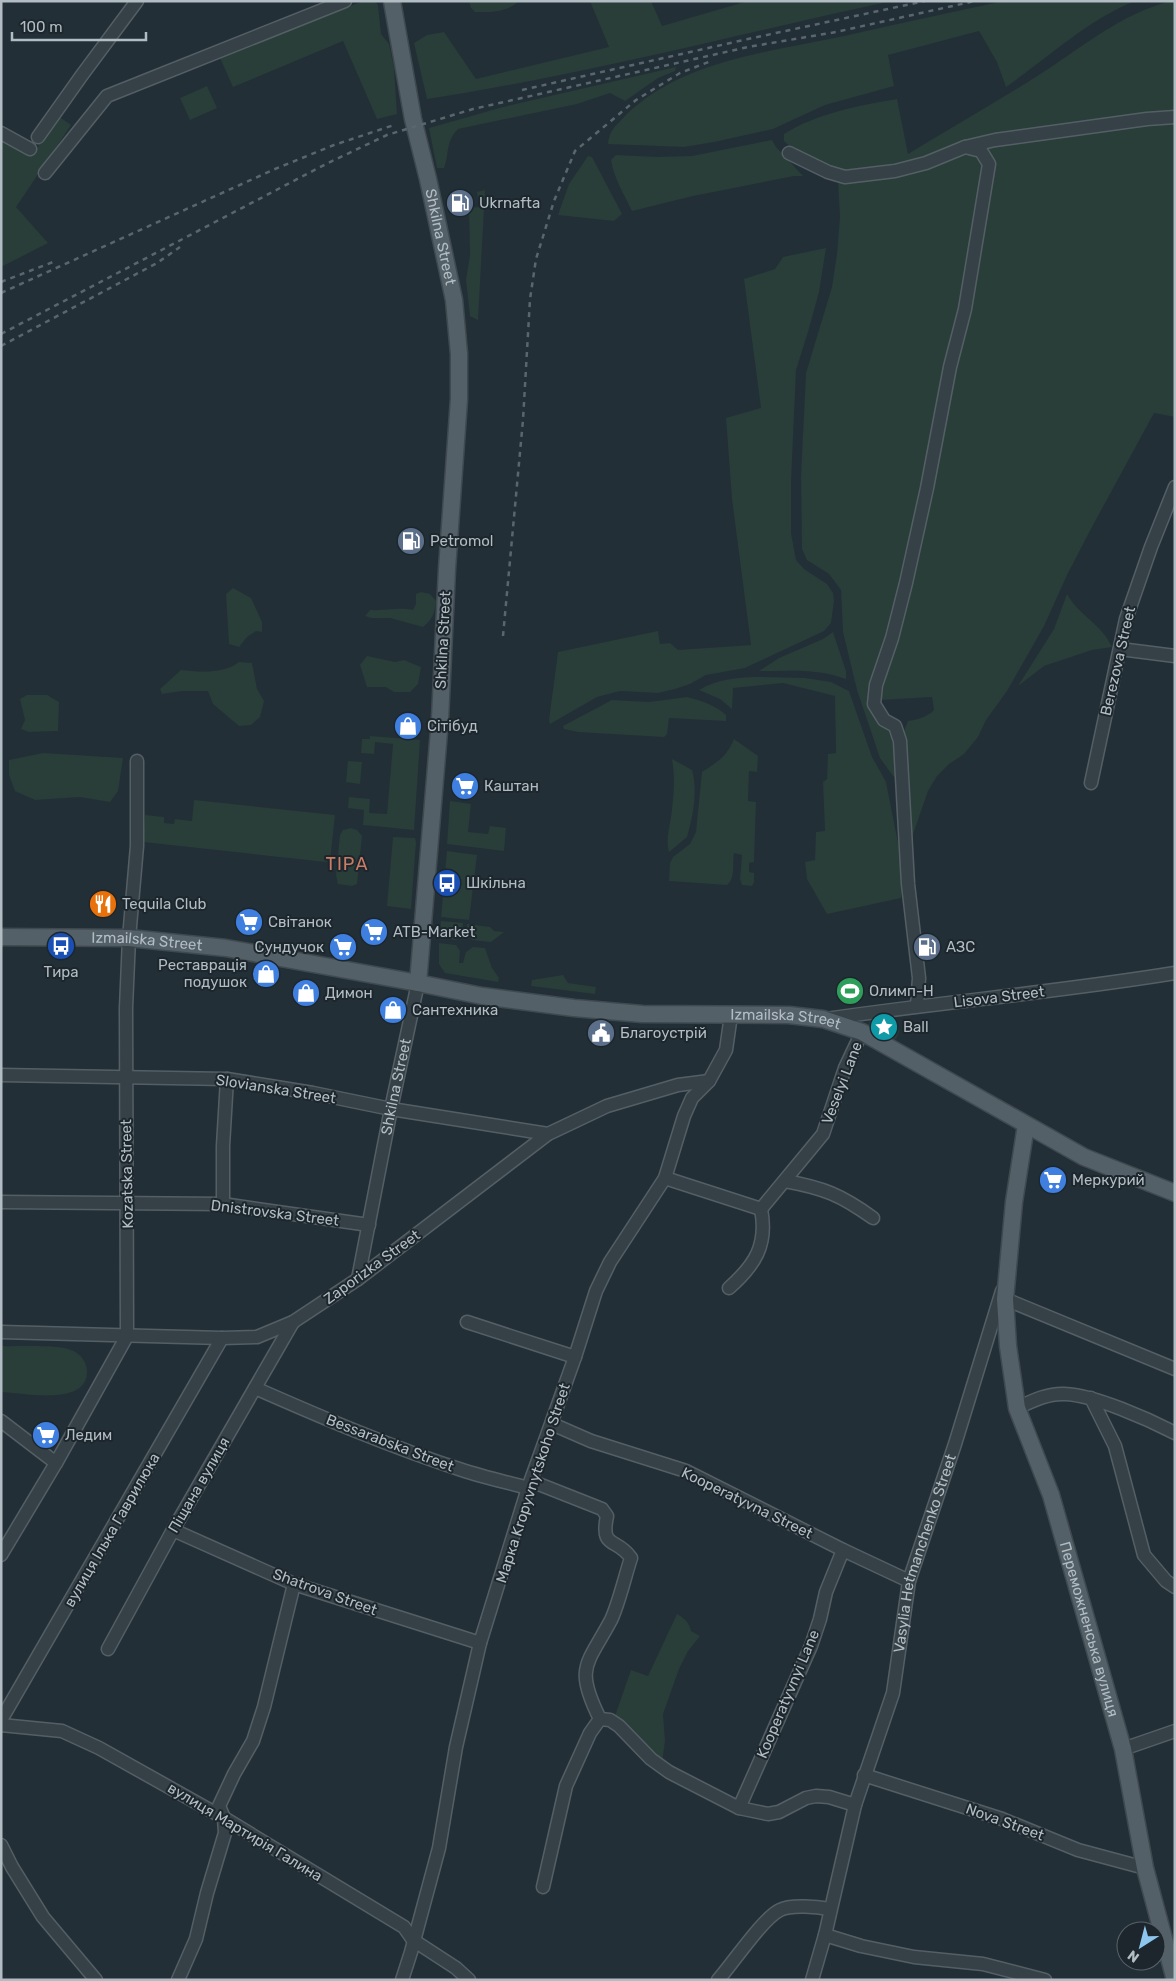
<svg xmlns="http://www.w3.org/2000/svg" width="1176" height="1981" font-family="Rubik,sans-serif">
	<rect width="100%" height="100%" fill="#232f36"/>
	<g fill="#293d39">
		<polygon points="363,1 375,1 378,5 381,34 389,44 394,68 397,114 377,119 343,41 233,87 220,58"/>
		<path d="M469,1H519C506,13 491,12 475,12L471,8Z"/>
		<path d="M590,1H651L662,26L748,1H892C738,34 584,75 427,99L414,43L427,35L444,32L476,79L609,47Z"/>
		<path d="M1004,1H1135C1086,21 1049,57 1006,87L997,62L979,31L888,55L894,86L825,105L773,129L714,142L684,147L608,144C610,129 615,127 625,116C681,60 770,52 844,36C897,24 951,12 1004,1Z"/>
		<path d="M1170,1H1175V113H1149L902,165L842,171L796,152L784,141V134C815,114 860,105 897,99L908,154C954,126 1000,100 1045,71C1086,44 1122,14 1170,1Z"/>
		<path d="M676,67L675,71L658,78L625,101L610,93L577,104L458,129C445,143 450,152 444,168H437L429,128L503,107Z"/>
		<polygon points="207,86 217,108 190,120 180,98"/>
		<polygon points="58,116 71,125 16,207 48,243 1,267 1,140 34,153"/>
		<path d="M1175,123V417L1154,413L1092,527L1068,573L1044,626L1007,691L986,720L978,737L964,754L949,764L937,776L928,791L910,843L902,736L908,721C917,720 927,717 934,710L932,697L880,700L879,704L893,731L899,779L893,776L880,758L857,690L843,632L841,590L829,574L807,560L802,549L801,476L806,373L832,287L837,254L840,217L838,181L987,148L1148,124Z"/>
		<path d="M772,140L776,147L803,176H794L693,196L632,211C624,194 614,179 611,160L616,155L657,157L692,156Z"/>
		<polygon points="588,156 592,157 622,214 614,221 558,215 569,184"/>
		<polygon points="485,190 478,320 470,316 466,280 470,255 469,208 479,207 477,192"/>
		<polygon points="826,248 819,292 808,332 796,370 791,482 791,533 796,560 804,569 827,584 833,593 834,601 831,623 824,631 745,668 706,675 690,684 675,689 658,693 620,691 597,697 550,724 549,720 558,652 658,631 660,644 670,643 678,650 751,645 732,499 726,418 761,408 744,279 775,269 783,257"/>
		<polygon points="233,588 251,598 262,622 262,632 256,631 247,637 239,647 229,644 226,594"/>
		<path d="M421,592L430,594L436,601C435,613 432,620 423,627L390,618H371L365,616L370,610C385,611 398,607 413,610L416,604V594Z"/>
		<path d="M1067,594C1079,616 1101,623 1112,647L1092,650L1044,666L1018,686L1054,629Z"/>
		<path d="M833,632L846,671V679C817,668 789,671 759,671L779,658L823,639Z"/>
		<polygon points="367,656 395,662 404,660 421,667 418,684 410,692 394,692 386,687 367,687 360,665"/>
		<path d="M239,662L252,663L257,689L264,701L260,717L251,725L239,726L213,704L208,691H182L162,694L160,689L181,670C200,672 224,674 239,662Z"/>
		<path d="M805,678L831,682L849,691L872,757L886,782L903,868L901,898L827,914L807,879L805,862L815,860L816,832L825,831L823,782L827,779L828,754L836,753L835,696L783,683L733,688L732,709L720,699L699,690C728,672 771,678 805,678Z"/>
		<polygon points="27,695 47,695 59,702 58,731 29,732 21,729 25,720 20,699"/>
		<path d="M687,697C702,701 715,705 726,715V721L669,718L667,734L664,737L578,732L564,729L563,726L612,700L649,702Z"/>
		<polygon points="370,736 420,740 414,830 363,825 364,810 348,808 349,797 370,799 369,813 387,814 393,744 375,742 374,754 361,753 362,739 370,739"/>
		<path d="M734,739L758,756L757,772L749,771L748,801L756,802L754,862L749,863V872L754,873V882L752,886L742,885L740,879L742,855L734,853C732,864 736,878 727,885L669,881L670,863L673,857L690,844L696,832L702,772C718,761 726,758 734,739Z"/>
		<polygon points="43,753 123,758 118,791 110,802 80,797 35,800 15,791 9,775 9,760"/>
		<path d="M672,759L692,770C698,791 693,816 687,837L669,852C665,839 671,822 672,809C674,792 675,776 672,759Z"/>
		<polygon points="348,761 362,762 360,784 346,782"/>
		<polygon points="194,800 335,815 330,861 326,862 143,842 145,815 164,817 164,823 174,824 175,819 192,821"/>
		<polygon points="450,801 471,804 468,832 488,834 490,826 506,828 504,851 447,844"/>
		<polygon points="351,828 357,830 362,836 357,884 352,886 338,884 336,875 340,835 343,830"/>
		<polygon points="393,837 415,838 416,842 411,909 387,906"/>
		<polygon points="447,851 477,855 469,920 441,917"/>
		<polygon points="441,921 463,923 462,935 456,940 439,938"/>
		<polygon points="467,924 490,927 494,931 504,932 491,942 472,940 467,935"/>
		<polygon points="439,943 456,945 460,951 459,963 463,963 466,952 473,947 485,948 492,968 499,978 498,982 445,973 439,964"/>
		<polygon points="563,975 568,983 596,987 595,994 531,986 532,980"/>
		<polygon points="886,1016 896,1023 899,1031 896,1039 887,1038 868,1025 872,1018"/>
		<path d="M1,1346C19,1347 55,1344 71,1350C80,1353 86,1361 87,1370C89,1407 24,1393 1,1392Z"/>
		<path d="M677,1614C685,1619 689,1622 691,1631L700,1636L688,1651L679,1669L663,1714L665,1741L662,1763L615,1716L631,1670L648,1676Z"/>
	</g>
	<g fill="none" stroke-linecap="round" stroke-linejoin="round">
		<defs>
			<g id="minor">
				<polyline points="1,133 30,149"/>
				<polyline points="38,137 82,75 137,1"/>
				<polyline points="789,153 828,172 845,177 895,171 926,163 965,147 995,140 1147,119 1175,117"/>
				<polyline points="45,173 107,96 345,1"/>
				<polyline points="1120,649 1175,656"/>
				<polyline points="1091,783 1126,619 1151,547 1175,487"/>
				<polyline points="917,1006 919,978 908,884 900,741 895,726 884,720 874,704 876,685 892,638 906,583 927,488 950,367 965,309 989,164 981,151 965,147"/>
				<path d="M826,1019C942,1002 1059,992 1175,973"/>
				<polyline points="1,1075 227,1079 313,1093 391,1109 548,1134"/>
				<polyline points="665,1178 761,1209 823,1134 845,1068 862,1032"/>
				<path d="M785,1181C824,1188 841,1195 873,1218"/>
				<polyline points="1,1202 223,1204 369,1225"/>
				<polyline points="223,1204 223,1146 227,1079"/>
				<path id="s1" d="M358,1279L391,1109L418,983"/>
				<path d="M729,1288C755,1265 768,1245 761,1209"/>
				<polyline points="1005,1299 1175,1369"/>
				<polyline points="467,1322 575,1357"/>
				<polyline points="1,1332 222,1338 257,1337 293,1322 358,1279 548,1134 607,1106 678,1085 709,1081"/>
				<path d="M255,1388C323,1418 391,1447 462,1470C483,1477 506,1482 528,1488"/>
				<polyline points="1091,1398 1115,1446 1144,1555 1166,1581 1175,1587"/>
				<path d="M1017,1408C1032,1401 1048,1393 1065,1394C1094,1395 1148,1419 1175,1433"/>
				<polyline points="1,1421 56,1463"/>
				<polyline points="552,1424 591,1441 686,1471 843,1550 909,1581"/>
				<path d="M531,1481L602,1509L607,1516C600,1550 617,1537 631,1558C625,1576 619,1603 611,1620C587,1665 574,1667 600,1719L590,1733L566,1786L543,1887"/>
				<polyline points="173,1530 294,1584 480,1643"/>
				<polyline points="1,1555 56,1463 127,1336 126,1008 129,938 137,846 137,761"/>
				<polyline points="108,1649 173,1530 293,1322"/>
				<polyline points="600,1719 610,1720 619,1726 651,1759 669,1772 739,1808 768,1814 779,1812 806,1798 816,1796 829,1797 855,1805"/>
				<polyline points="1,1720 222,1338"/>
				<polyline points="1,1725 62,1731 99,1748 224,1818 404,1927 413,1940 456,1968 469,1980"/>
				<polyline points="1123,1749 1175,1731"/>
				<polyline points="864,1775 1002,1819 1078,1850 1145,1868"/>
				<polyline points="739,1808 811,1646 820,1619 826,1592 843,1550"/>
				<polyline points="1,1845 12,1867 43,1917 96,1980"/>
				<polyline points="825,1935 861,1946 914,1957 983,1964 1045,1980"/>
				<polyline points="178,1980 196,1939 207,1893 225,1833 224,1818 219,1806 234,1774 253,1741 264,1707 294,1584"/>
				<polyline points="402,1980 411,1952 439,1848 456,1747 480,1643 528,1488 575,1357 596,1291 610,1262 665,1178 684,1116 692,1098 709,1081 726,1050 731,1015"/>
				<path d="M718,1980C733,1963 763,1918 780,1910C791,1904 818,1907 830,1909"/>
				<path id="s2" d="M812,1980L825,1935L855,1805L893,1693L909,1581L955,1444L1002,1291"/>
			</g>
			<g id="major">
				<path id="s3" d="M392,1L413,119L428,179L454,300L459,354V399L447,569L440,719L418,983"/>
				<path id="s4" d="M1,937L129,938L226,948L418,983L482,996L574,1008L642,1014L789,1015L823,1019L862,1032L1084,1157L1175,1193"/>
				<path id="s5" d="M1026,1125L1014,1202L1005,1299L1008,1346L1017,1408L1051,1495L1123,1749L1145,1868L1175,1980"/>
			</g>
		</defs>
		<use href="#minor" stroke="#545f65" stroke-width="15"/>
		<use href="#major" stroke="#3f4a50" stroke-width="19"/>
		<use href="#minor" stroke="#364147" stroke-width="12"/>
		<use href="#major" stroke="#546067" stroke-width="16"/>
		<g stroke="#59666e" stroke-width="2.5" stroke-dasharray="5 5" stroke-linecap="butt">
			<polyline points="522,90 748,39 925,1"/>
			<polyline points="1,282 53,262"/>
			<polyline points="1,293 275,169 334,145 394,125"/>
			<polyline points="1,334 326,164 387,135 473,109 748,47 836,32 975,1"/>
			<polyline points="1,346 157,263 180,247"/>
			<polyline points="503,636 523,420 530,299 536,259 554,201 575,151 636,100 680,73 711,61"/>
		</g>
	</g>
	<defs>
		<symbol id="fuel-disc" viewBox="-11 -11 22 22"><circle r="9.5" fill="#5c6f8a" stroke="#1c262c"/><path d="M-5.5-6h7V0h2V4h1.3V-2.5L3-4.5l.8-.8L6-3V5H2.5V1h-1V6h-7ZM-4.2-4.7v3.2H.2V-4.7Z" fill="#fff"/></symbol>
		<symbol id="shop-disc" viewBox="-11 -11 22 22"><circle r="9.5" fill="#3f7fe0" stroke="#1c262c"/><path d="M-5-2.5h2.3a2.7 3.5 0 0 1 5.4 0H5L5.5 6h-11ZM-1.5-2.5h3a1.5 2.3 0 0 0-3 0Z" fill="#fff"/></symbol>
		<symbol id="supermarket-disc" viewBox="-11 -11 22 22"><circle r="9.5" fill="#3f7fe0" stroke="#1c262c"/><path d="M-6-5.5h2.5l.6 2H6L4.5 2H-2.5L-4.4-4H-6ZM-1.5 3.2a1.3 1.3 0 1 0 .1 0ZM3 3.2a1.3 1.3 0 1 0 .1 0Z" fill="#fff"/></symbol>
		<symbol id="bus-disc" viewBox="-11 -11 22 22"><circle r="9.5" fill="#1a4fb4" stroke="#1c262c"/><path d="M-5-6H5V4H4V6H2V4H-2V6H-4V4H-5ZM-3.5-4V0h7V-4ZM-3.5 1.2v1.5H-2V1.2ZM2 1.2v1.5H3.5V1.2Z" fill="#fff"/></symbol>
		<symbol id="restaurant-disc" viewBox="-11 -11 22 22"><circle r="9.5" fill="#e8710a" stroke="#1c262c"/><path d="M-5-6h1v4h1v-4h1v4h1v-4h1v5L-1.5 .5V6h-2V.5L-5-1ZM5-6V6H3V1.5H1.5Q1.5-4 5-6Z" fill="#fff"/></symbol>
		<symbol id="stadium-disc" viewBox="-11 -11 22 22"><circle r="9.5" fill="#2e9e5b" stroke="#1c262c"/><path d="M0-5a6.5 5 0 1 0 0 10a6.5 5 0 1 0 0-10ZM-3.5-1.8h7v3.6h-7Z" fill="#fff"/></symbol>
		<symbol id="sight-disc" viewBox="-11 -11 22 22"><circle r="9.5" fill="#0f9aa8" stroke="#1c262c"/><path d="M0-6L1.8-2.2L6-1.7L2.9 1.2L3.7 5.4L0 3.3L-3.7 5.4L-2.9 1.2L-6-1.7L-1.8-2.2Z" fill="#fff"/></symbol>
		<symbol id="civic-disc" viewBox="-11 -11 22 22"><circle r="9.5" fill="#5c6f8a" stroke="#1c262c"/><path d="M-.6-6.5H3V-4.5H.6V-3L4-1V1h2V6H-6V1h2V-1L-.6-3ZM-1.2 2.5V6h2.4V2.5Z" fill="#fff"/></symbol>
	</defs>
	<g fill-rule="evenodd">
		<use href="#fuel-disc" x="444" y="187" width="32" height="32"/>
		<use href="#fuel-disc" x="395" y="525" width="32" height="32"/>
		<use href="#shop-disc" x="392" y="710" width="32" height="32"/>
		<use href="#supermarket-disc" x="449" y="770" width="32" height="32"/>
		<use href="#bus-disc" x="431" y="867" width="32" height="32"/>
		<use href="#restaurant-disc" x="87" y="888" width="32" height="32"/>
		<use href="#supermarket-disc" x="233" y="906" width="32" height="32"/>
		<use href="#supermarket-disc" x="358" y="916" width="32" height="32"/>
		<use href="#bus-disc" x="45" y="930" width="32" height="32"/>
		<use href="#supermarket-disc" x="327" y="931" width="32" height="32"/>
		<use href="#fuel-disc" x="911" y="931" width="32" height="32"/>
		<use href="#shop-disc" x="250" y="958" width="32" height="32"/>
		<use href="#stadium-disc" x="834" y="975" width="32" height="32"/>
		<use href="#shop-disc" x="290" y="977" width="32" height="32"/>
		<use href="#shop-disc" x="377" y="994" width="32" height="32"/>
		<use href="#sight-disc" x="868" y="1011" width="32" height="32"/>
		<use href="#civic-disc" x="585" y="1017" width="32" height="32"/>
		<use href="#supermarket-disc" x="1037" y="1164" width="32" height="32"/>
		<use href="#supermarket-disc" x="30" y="1419" width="32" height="32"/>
	</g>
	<g text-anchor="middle" stroke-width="4" stroke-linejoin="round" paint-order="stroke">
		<g font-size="15" fill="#b1bcc3" stroke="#1c262c" text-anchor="start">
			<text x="479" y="208">Ukrnafta</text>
			<text x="430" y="546">Petromol</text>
			<text x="427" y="731">Сітібуд</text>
			<text x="484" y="791">Каштан</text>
			<text x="466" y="888">Шкільна</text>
			<text x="122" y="909">Tequila Club</text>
			<text x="268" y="927">Світанок</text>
			<text x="393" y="937">ATB-Market</text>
			<text x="324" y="952" text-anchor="end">Сундучок</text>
			<text x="946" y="952">АЗС</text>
			<text x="247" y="970" text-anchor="end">Реставрація<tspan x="247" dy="17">подушок</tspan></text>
			<text x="61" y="977" text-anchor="middle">Тира</text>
			<text x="869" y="996">Олимп-Н</text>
			<text x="325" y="998">Димон</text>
			<text x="412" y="1015">Сантехника</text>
			<text x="903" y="1032">Ball</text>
			<text x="620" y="1038">Благоустрій</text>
			<text x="1072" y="1185">Меркурий</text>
			<text x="65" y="1440">Ледим</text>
		</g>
		<g font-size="15" fill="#b1bcc3" stroke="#1c262c">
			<text dy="5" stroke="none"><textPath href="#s3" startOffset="241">Shkilna Street</textPath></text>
			<text transform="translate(443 640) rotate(-87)" y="5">Shkilna Street</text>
			<text transform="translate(1118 661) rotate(-77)" y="5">Berezova Street</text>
			<text dy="5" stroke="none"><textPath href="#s4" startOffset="146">Izmailska Street</textPath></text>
			<text transform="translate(999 997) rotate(-7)" y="5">Lisova Street</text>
			<text dy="5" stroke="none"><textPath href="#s4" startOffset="791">Izmailska Street</textPath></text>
			<text transform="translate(842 1083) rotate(-69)" y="5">Veselyi Lane</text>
			<text dy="5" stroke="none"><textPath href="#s1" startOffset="196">Shkilna Street</textPath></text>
			<text transform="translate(276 1089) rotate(9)" y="5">Slovianska Street</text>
			<text transform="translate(127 1174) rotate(-91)" y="5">Kozatska Street</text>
			<text transform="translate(275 1213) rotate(7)" y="5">Dnistrovska Street</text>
			<text transform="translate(372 1267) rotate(-36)" y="5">Zaporizka Street</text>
			<text transform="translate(390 1443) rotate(21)" y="5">Bessarabska Street</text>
			<text transform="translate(533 1483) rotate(-72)" y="5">Марка Kropyvnytskoho Street</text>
			<text transform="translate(199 1485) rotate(-60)" y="5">Піщана вулиця</text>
			<text transform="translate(747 1503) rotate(26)" y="5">Kooperatyvna Street</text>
			<text transform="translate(112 1530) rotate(-60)" y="5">вулиця Ілька Гаврилюка</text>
			<text dy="5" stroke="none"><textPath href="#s2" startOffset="442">Vasylia Hetmanchenko Street</textPath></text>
			<text transform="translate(325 1592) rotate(20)" y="5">Shatrova Street</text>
			<text dy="5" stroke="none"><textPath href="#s5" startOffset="518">Переможненська вулиця</textPath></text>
			<text transform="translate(788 1694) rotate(-67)" y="5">Kooperatyvnyi Lane</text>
			<text transform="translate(1005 1822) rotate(20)" y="5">Nova Street</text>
			<text transform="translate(245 1832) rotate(31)" y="5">вулиця Мартирія Галина</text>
		</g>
		<g font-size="18" letter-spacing="1" fill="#c97d67" stroke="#1c262c">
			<text x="347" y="870">ТІРА</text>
		</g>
	</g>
	<rect width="1176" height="1981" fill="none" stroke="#b1bcc3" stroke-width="5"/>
	<g transform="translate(1141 1946) rotate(216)"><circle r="24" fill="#1c262c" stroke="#586268"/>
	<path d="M0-4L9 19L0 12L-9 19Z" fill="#8cc5ed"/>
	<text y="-8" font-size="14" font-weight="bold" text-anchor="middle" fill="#b1bcc3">N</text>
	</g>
	<path d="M12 32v8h134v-8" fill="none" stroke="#b1bcc3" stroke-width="2.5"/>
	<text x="20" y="32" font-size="15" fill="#b1bcc3" stroke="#1c262c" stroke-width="4" paint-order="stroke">100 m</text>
</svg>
